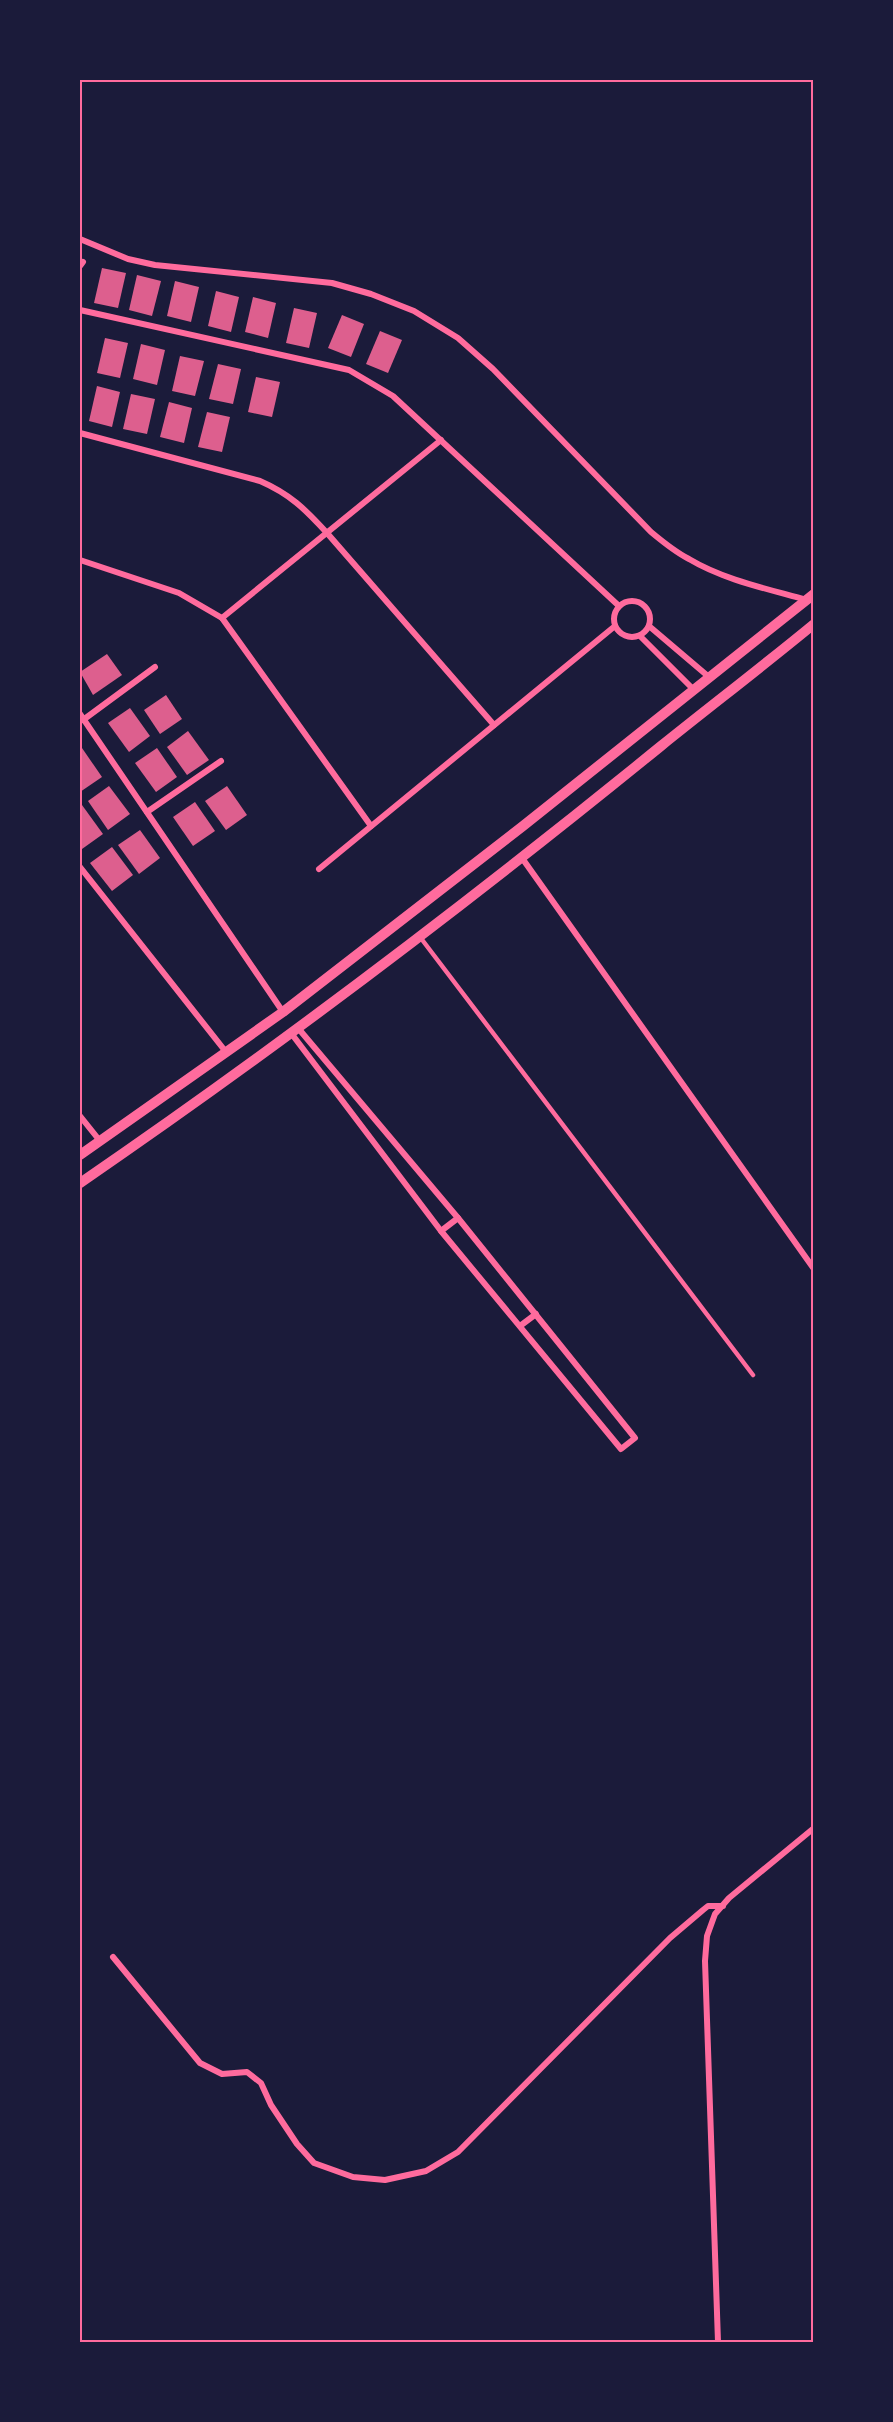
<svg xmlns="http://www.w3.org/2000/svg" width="893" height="2422" font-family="Quicksand,sans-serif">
	<rect width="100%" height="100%" fill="#1b1b3a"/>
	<g fill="#dd5f8e">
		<polygon points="102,268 126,273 118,308 94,303"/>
		<polygon points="137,275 161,281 152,316 129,310"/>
		<polygon points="175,281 199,287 191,322 167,316"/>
		<polygon points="216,291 239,297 231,332 208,326"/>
		<polygon points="253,297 276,303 268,338 245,332"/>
		<polygon points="294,308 317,313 309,348 286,343"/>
		<polygon points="342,315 364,324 351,357 328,348"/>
		<polygon points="380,331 402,340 388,373 366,364"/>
		<polygon points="105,338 128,343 120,378 97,373"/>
		<polygon points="141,344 165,350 157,385 133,379"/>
		<polygon points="180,356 204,361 195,396 172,391"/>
		<polygon points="218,364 241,369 233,404 209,399"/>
		<polygon points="256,377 280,382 272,417 248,412"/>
		<polygon points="97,386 120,392 112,427 89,421"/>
		<polygon points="131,394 155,399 147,434 123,429"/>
		<polygon points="169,402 192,408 184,443 160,437"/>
		<polygon points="207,412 230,417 222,452 198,447"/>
		<polygon points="107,654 122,675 93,695 80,672"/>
		<polygon points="166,695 182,719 160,734 144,710"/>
		<polygon points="130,708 150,736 129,752 108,723"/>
		<polygon points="188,731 209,760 187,775 167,747"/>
		<polygon points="82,748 102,777 80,792 80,749"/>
		<polygon points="157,748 177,777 156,792 135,763"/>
		<polygon points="109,786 130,814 108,830 88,801"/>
		<polygon points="227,786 247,815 226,830 205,801"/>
		<polygon points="195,802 215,831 193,846 173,817"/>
		<polygon points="82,805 103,834 82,849 80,846 80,807"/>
		<polygon points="140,830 160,858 139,874 118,845"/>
		<polygon points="112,847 133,875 112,891 90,863"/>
	</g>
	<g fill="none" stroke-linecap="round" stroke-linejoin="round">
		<polyline stroke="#ff6b9d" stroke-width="4.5" points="420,937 753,1375"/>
		<g stroke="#ff6b9d" stroke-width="6">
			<path d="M80,239L128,259L155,265L332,283L371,294L414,311L458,338L493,369L651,532C663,542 675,552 689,559C724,580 768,589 807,600"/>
			<polyline points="80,266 83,262"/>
			<polyline points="80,310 349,370 393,396 619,606"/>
			<path d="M80,433L260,481C290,494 305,509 327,533L494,725"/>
			<polyline points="80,560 179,593 222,618 371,826"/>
			<circle cx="632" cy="619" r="18"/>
			<polyline points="222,618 441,440"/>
			<polyline points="649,626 709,677"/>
			<polyline points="640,636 694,690"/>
			<polyline points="80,714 283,1012"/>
			<polyline points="83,720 155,667"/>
			<polyline points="147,812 221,761"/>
			<polyline points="522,858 814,1269"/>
			<polyline points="80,867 226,1052"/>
			<polyline points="319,869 615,626"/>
			<polyline points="291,1033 441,1231 621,1449 635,1438 458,1218 298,1028"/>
			<polyline points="80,1116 100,1141"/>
			<polyline points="441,1231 458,1218"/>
			<polyline points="520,1326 536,1314"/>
			<polyline points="113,1957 200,2063 222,2074 247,2072 261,2083 271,2105 297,2144 314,2163 353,2177 385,2180 426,2171 458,2152 670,1938 703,1910 708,1906 723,1906"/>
			<polyline points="718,2342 705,1961 707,1936 715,1914 729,1898 814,1828"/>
		</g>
		<g stroke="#ff6b9d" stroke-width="10">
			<polyline points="80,1155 283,1012 523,826 814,594"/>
			<path d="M80,1183C280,1046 473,899 661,746C712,705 763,666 814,624"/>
		</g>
	</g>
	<rect width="893" height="2422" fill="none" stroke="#1b1b3a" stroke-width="162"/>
	<rect x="81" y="81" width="731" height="2260" fill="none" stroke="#ff6b9d" stroke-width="2"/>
</svg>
